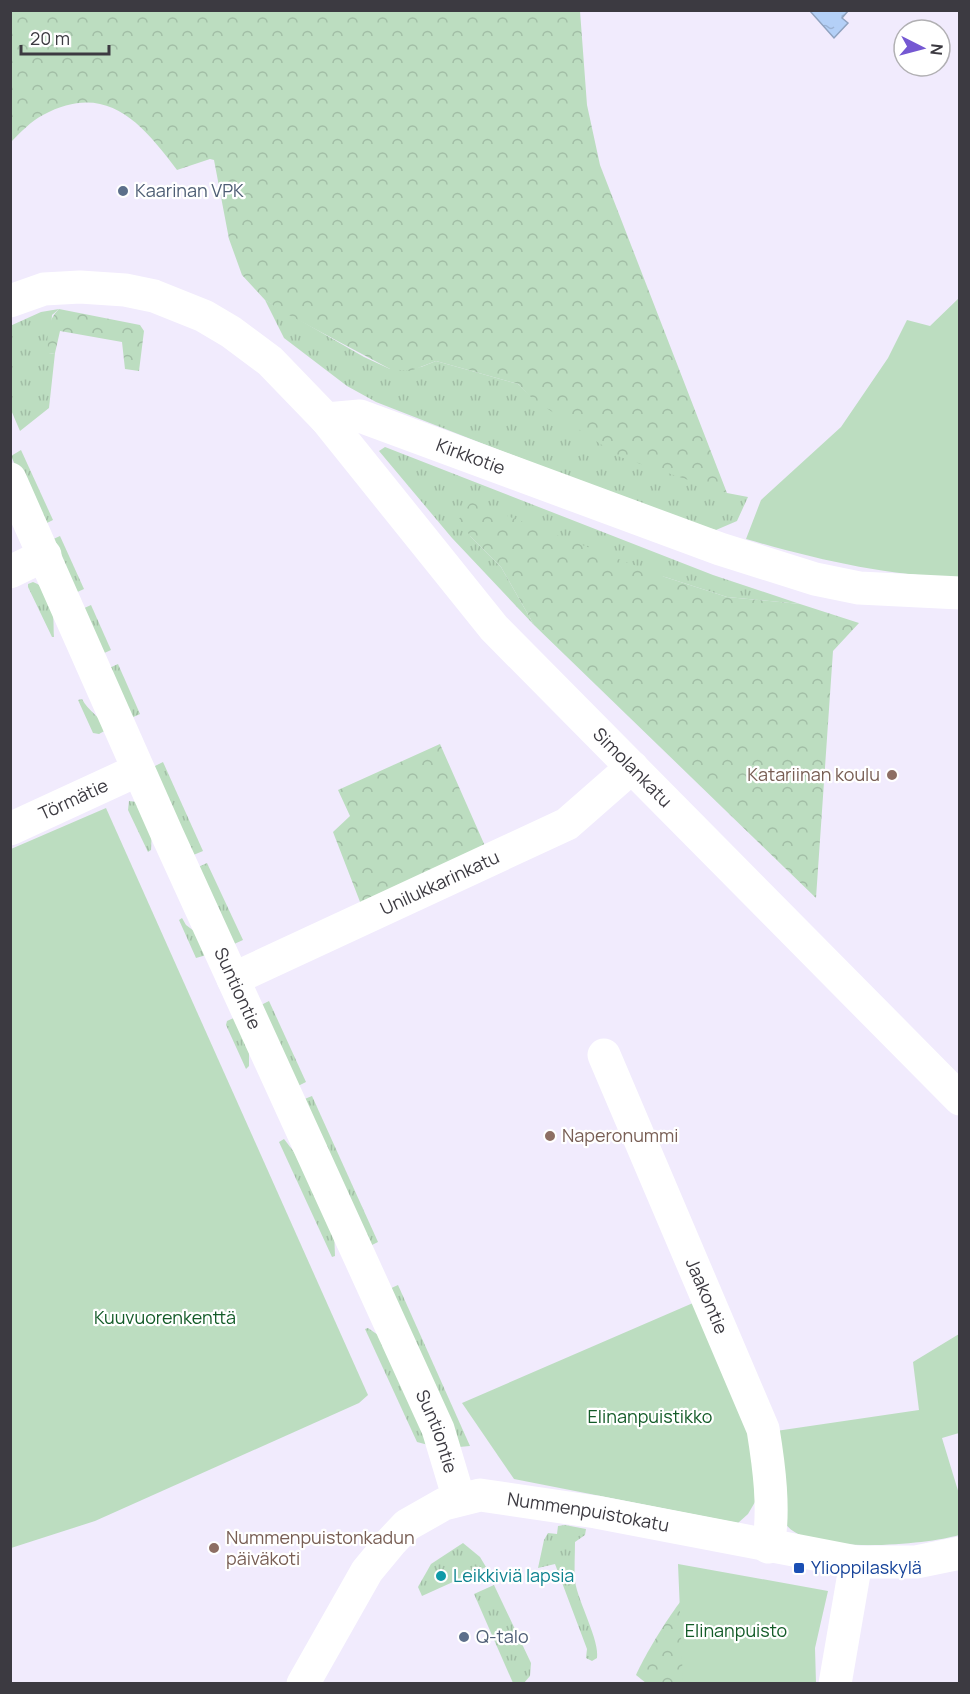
<svg xmlns="http://www.w3.org/2000/svg" width="970" height="1694" font-family="Manrope,sans-serif">
	<defs>
		<pattern id="grass-tufts" width="24" height="20" patternUnits="userSpaceOnUse" patternTransform="scale(1.5)"><rect width="24" height="20" fill="#bcddc0"/><path d="M3 7l-1-3M5 7V3M7 7l1-3M15 17l-1-3M17 17v-4M19 17l1-3" fill="none" stroke="#a2bea6"/></pattern>
		<pattern id="forest-crowns" width="20" height="18" patternUnits="userSpaceOnUse" patternTransform="scale(1.5)"><rect width="20" height="18" fill="#bcddc0"/><path d="M2 6a3 3 0 1 1 6 0M12 15a3 3 0 1 1 6 0" fill="none" stroke="#a2bea6"/></pattern>
		<pattern id="water-ripples" width="26" height="14" patternUnits="userSpaceOnUse" patternTransform="scale(1.5)"><rect width="26" height="14" fill="#b4d0f7"/><path d="M2 4q2-2 4 0t4 0M15 11q2-2 4 0t4 0" fill="none" stroke="#9cb3d5"/></pattern>
	</defs>
	<rect width="100%" height="100%" fill="#f1ebfd"/>
	<g fill="url(#grass-tufts)">
		<polygon points="265,300 364,357 390,369 421,367 436,361 518,384 534,399 727,493 748,497 737,521 716,530 687,523 376,402 347,386 284,338"/>
		<polygon points="59,309 52,315 49,354 55,353 49,408 20,431 11,410 10,326 41,312"/>
		<polygon points="385,447 713,575 800,604 727,597 665,577 470,536 501,567 534,625 452,538 379,451"/>
		<polygon points="21,450 53,520 43,525 11,456"/>
		<polygon points="60,536 84,589 73,594 49,541"/>
		<path d="M33,582C56,590 53,617 54,637H52L28,587V584Z"/>
		<polygon points="91,605 111,650 100,655 80,610"/>
		<polygon points="118,664 140,714 129,719 107,669"/>
		<path d="M82,699C88,711 100,717 108,729L99,734L93,733L78,700Z"/>
		<polygon points="163,762 203,851 191,856 151,768"/>
		<polygon points="129,801 137,802 152,827 151,850 148,852 128,810"/>
		<polygon points="207,863 243,940 232,945 196,868"/>
		<polygon points="182,918 186,925 198,934 210,954 196,958 179,920"/>
		<polygon points="269,1001 306,1082 296,1087 259,1006"/>
		<polygon points="238,1016 249,1042 249,1066 246,1069 226,1025 227,1021"/>
		<polygon points="312,1096 378,1242 368,1247 302,1100"/>
		<polygon points="284,1139 294,1152 334,1230 335,1256 332,1257 279,1142"/>
		<polygon points="398,1285 470,1446 459,1447 387,1290"/>
		<polygon points="368,1328 381,1337 432,1446 417,1442 365,1329"/>
		<path d="M565,1525L586,1529L585,1535L575,1542C575,1555 574,1568 575,1581C578,1602 600,1641 597,1658L592,1661L586,1658L587,1649L555,1564L538,1568L544,1540L548,1533L557,1534L558,1526Z"/>
		<polygon points="463,1543 480,1557 486,1567 422,1596 418,1587 431,1564"/>
		<polygon points="494,1585 531,1663 530,1676 524,1683 513,1683 474,1594"/>
	</g>
	<g fill="url(#forest-crowns)">
		<path d="M11,10L580,11L587,105L600,165L727,493L620,457L533,399L518,384L436,361L410,371L390,369L287,314L265,300L242,275L229,239L214,160L210,159L177,170C141,122 106,81 43,115C31,121 20,133 11,142Z"/>
		<path d="M59,309L140,325L144,331L139,371L125,369L122,342L60,331L55,353L49,354C46,339 47,320 59,309Z"/>
		<polygon points="471,502 665,577 727,597 800,604 859,623 833,651 816,898 534,625 501,567 470,536 459,519"/>
		<polygon points="440,744 485,846 362,907 333,832 350,816 338,790"/>
		<path d="M710,1570L739,1594L764,1684L646,1683L636,1675C648,1648 686,1586 710,1570Z"/>
	</g>
	<g fill="#bcddc0">
		<path d="M959,298V578C884,575 818,560 746,539L761,500L841,427L888,358L907,320L930,326Z"/>
		<polygon points="106,808 368,1395 359,1403 95,1521 11,1548 11,849"/>
		<polygon points="693,1303 753,1428 755,1502 748,1514 738,1523 514,1479 462,1403"/>
		<path d="M959,1334V1433L942,1438L959,1494V1535C926,1545 805,1556 785,1523L776,1431L919,1410L913,1362Z"/>
		<polygon points="678,1564 828,1591 815,1648 816,1683 683,1683"/>
	</g>
	<polygon fill="url(#water-ripples)" stroke="#90a3c0" stroke-width="1.5" points="810,11 848,11 842,18 848,23 834,38"/>
	<g fill="none" stroke-linecap="round" stroke-linejoin="round">
		<g stroke="#fff" stroke-width="33">
			<path id="s1" d="M10,301L44,289L80,287L125,290L154,296L204,316L231,332L270,361L326,419L494,628L960,1099"/>
			<path id="s2" d="M326,419L360,416L720,549L815,579L859,588L960,593"/>
			<path id="s3" d="M10,479L167,834L438,1429L459,1499"/>
			<polyline points="10,572 45,555"/>
			<path id="s4" d="M10,829L138,770"/>
			<path id="s5" d="M233,979L567,824L632,767"/>
			<path id="s6" d="M604,1055L763,1429C769,1466 775,1510 768,1547"/>
			<polyline points="835,1684 856,1562"/>
		</g>
		<path stroke="#fff" stroke-width="33" id="s7" d="M303,1684L367,1571L391,1542L407,1525L444,1504L480,1495L596,1512L856,1562H916L960,1553"/>
	</g>
	<g fill="#5c6f8a" stroke="#fff" stroke-width="2">
		<circle cx="123" cy="191" r="6"/>
		<circle cx="464" cy="1637" r="6"/>
	</g>
	<g fill="#8d6e63" stroke="#fff" stroke-width="2">
		<circle cx="892" cy="775" r="6"/>
		<circle cx="550" cy="1136" r="6"/>
		<circle cx="214" cy="1548" r="6"/>
	</g>
	<rect fill="#1a4fb4" stroke="#fff" stroke-width="2" x="793" y="1562" width="12" height="12" rx="3"/>
	<circle fill="#0f9aa8" stroke="#fff" stroke-width="2" cx="441" cy="1576" r="6"/>
	<g text-anchor="middle" stroke-width="4.5" stroke-linejoin="round" paint-order="stroke">
		<g font-size="18" fill="#4e5e75" stroke="#fff" text-anchor="start">
			<text x="135" y="197">Kaarinan VPK</text>
			<text x="476" y="1643">Q-talo</text>
		</g>
		<g font-size="18" fill="#3c3a41" stroke="#fff">
			<text dy="6" stroke="none"><textPath href="#s2" startOffset="152">Kirkkotie</textPath></text>
			<text dy="6" stroke="none"><textPath href="#s1" startOffset="826">Simolankatu</textPath></text>
			<text dy="6" stroke="none"><textPath href="#s4" startOffset="70">Törmätie</textPath></text>
			<text dy="6" stroke="none"><textPath href="#s5" startOffset="228">Unilukkarinkatu</textPath></text>
			<text dy="6" stroke="none"><textPath href="#s3" startOffset="558">Suntiontie</textPath></text>
			<text dy="6" stroke="none"><textPath href="#s6" startOffset="262">Jaakontie</textPath></text>
			<text dy="6" stroke="none"><textPath href="#s3" startOffset="1044">Suntiontie</textPath></text>
			<text dy="6" stroke="none"><textPath href="#s7" startOffset="380">Nummenpuistokatu</textPath></text>
		</g>
		<g font-size="18" fill="#785e54" stroke="#fff" text-anchor="start">
			<text x="880" y="781" text-anchor="end">Katariinan koulu</text>
			<text x="562" y="1142">Naperonummi</text>
			<text x="226" y="1544">Nummenpuistonkadun<tspan x="226" dy="21">päiväkoti</tspan></text>
		</g>
		<g font-size="18" fill="#135b28" stroke="#fff">
			<text x="165" y="1324">Kuuvuorenkenttä</text>
			<text x="650" y="1423">Elinanpuistikko</text>
			<text x="736" y="1637">Elinanpuisto</text>
		</g>
		<g font-size="18" fill="#164399" stroke="#fff" text-anchor="start">
			<text x="811" y="1574">Ylioppilaskylä</text>
		</g>
		<g font-size="18" fill="#0d838f" stroke="#fff" text-anchor="start">
			<text x="453" y="1582">Leikkiviä lapsia</text>
		</g>
	</g>
	<rect width="970" height="1694" fill="none" stroke="#3c3a41" stroke-width="24"/>
	<g transform="translate(922 48) rotate(96)"><circle r="28" fill="#ffffff" stroke="#b1b0b3" stroke-width="1.5"/>
	<path d="M0-4.5L10 22L0 15L-10 22Z" fill="#7558d2"/>
	<text y="-9" font-size="16" font-weight="bold" text-anchor="middle" fill="#3c3a41">N</text>
	</g>
	<path d="M21 45v9h88v-9" fill="none" stroke="#3c3a41" stroke-width="3"/>
	<text x="30" y="45" font-size="18" fill="#3c3a41" stroke="#ffffff" stroke-width="4.5" paint-order="stroke">20 m</text>
</svg>
